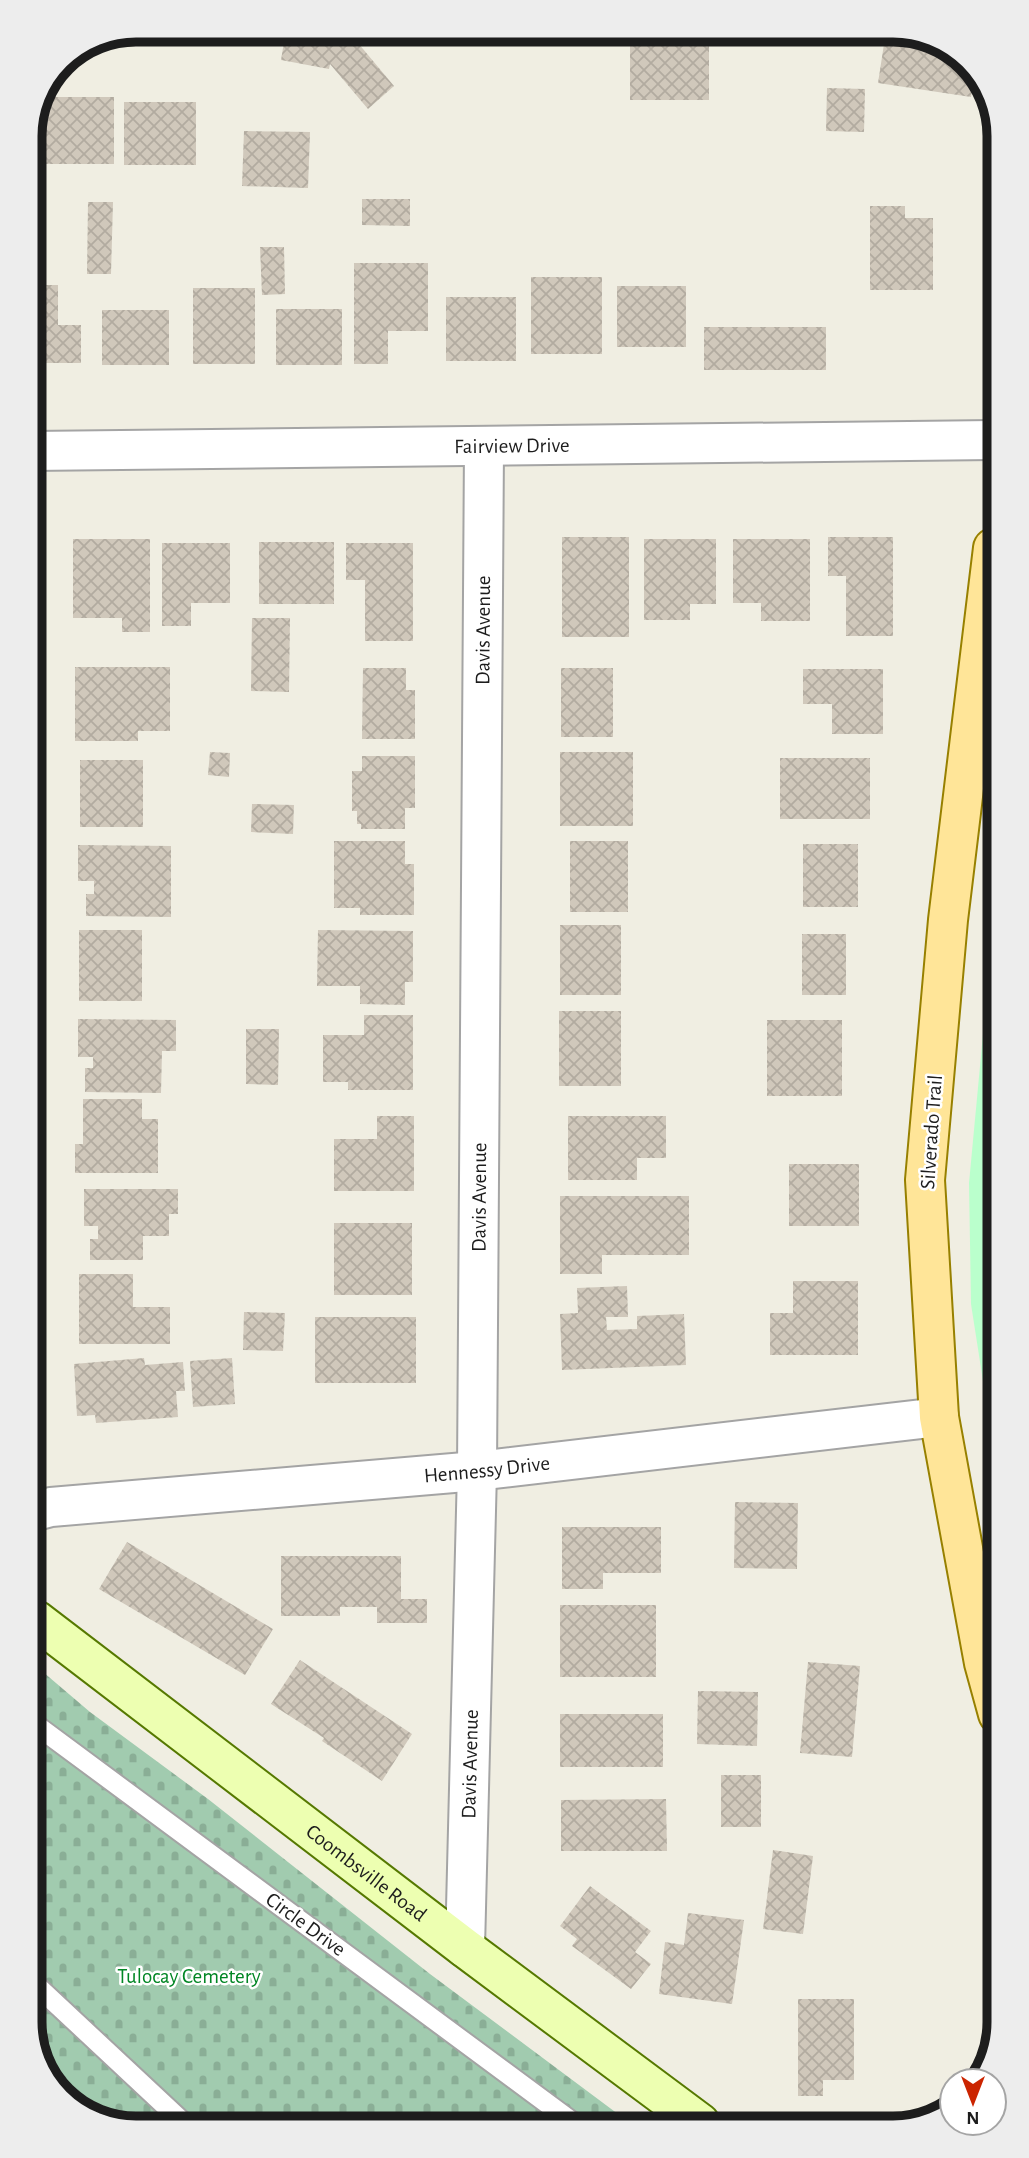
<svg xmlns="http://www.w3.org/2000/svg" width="1029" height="2158" font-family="'Alegreya Sans',sans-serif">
	<defs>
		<pattern id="cemetery-stones" width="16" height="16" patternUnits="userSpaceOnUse" patternTransform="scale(1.75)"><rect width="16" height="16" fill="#a1cbaf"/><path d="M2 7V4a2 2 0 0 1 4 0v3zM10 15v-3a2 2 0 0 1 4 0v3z" fill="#8aae96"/></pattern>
		<pattern id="building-cross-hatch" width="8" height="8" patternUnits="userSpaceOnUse" patternTransform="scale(1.75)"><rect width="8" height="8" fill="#d0c8bb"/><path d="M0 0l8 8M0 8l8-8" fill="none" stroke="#b2aba0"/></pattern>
	</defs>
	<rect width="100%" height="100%" fill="#f0eee2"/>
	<polygon fill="url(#cemetery-stones)" points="36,1666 90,1712 208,1799 430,1974 630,2123 130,2128 72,2106 38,2062"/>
	<polygon fill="#baffcc" points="995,907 997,1471 971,1304 969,1183"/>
	<g fill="url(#building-cross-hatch)">
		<polygon points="286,30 360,30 358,43 394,86 368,109 330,64 329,69 281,60"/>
		<rect x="630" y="30" width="79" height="70"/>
		<polygon points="886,31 912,34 957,52 975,74 971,97 878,83"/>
		<polygon points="827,88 865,89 864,132 826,131"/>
		<polygon points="45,97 114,97 114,164 32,164 32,125"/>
		<rect x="124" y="102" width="72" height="63"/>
		<polygon points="244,131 310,132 308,188 242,186"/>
		<polygon points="362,199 410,199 410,226 362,225"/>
		<polygon points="88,202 113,202 111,274 87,274"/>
		<polygon points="870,206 905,206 905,218 933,218 933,290 870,290"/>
		<polygon points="260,247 284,247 285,294 262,295"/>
		<polygon points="354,263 428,263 428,331 388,331 388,364 354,364"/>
		<rect x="531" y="277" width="71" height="77"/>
		<polygon points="31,285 58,285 58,325 81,325 81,363 31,363"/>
		<rect x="617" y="286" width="69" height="61"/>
		<rect x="193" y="288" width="62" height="76"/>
		<rect x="446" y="297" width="70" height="64"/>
		<rect x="276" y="309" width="66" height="56"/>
		<rect x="102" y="310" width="67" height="55"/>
		<rect x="704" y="327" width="122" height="43"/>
		<rect x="562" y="537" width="67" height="100"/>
		<polygon points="828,537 893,537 893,636 846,636 846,576 828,576"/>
		<polygon points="73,539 150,539 150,632 122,632 122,618 73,618"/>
		<polygon points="644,539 716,539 716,604 690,604 690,620 644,620"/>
		<polygon points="733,539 810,539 810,621 761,621 761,603 733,603"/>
		<rect x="259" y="542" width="75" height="62"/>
		<polygon points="162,543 230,543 230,603 191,603 191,626 162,626"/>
		<polygon points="346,543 413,543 413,641 365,641 365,580 346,580"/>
		<polygon points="252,618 290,618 289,692 251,691"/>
		<polygon points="75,667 170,667 170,731 138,731 138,741 75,741"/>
		<polygon points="363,668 406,668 406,690 415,690 415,739 362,739"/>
		<rect x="561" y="668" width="52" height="69"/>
		<polygon points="803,669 883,669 883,734 832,734 832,704 803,704"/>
		<polygon points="210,752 230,753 229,777 208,775"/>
		<rect x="560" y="752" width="73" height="74"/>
		<polygon points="362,756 415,756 415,808 405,808 405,829 361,829 361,824 357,824 357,811 352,811 352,771 362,771"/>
		<rect x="780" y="758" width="90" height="61"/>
		<rect x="80" y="760" width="63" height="67"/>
		<polygon points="252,804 294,805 293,834 251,832"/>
		<polygon points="334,841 405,841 405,864 414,864 414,915 360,915 360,908 334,908"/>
		<rect x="570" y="841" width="58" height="71"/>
		<rect x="803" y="844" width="55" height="63"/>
		<polygon points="78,845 171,846 171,917 86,916 86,894 94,894 94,881 78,881"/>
		<rect x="560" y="925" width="61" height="70"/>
		<rect x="79" y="930" width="63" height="71"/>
		<polygon points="318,930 413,931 413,982 405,982 405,1005 360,1004 360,986 317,986"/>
		<rect x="802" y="934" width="44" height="61"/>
		<rect x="559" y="1011" width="62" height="75"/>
		<polygon points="364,1015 413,1015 413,1090 348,1090 348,1082 323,1082 323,1035 364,1035"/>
		<polygon points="78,1019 176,1020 176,1051 162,1051 161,1093 85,1092 85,1068 93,1068 93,1057 78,1057"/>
		<rect x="767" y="1020" width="75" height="76"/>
		<polygon points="246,1029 279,1029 278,1085 246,1084"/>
		<polygon points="83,1099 142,1099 142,1119 158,1119 158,1173 75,1173 75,1144 83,1144"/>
		<polygon points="377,1116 414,1116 414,1191 334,1191 334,1139 377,1139"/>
		<polygon points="568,1116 666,1116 666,1158 637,1158 637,1180 568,1180"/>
		<rect x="789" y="1164" width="70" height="62"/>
		<polygon points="84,1189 178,1189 178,1214 169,1214 169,1236 143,1236 143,1260 90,1260 90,1239 98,1239 98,1226 84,1226"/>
		<polygon points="560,1196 689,1196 689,1255 602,1255 602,1274 560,1274"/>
		<rect x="334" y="1223" width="78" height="72"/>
		<polygon points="79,1274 133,1274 133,1307 170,1307 170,1344 79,1344"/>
		<polygon points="793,1281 858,1281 858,1355 770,1355 770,1313 793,1313"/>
		<polygon points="627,1286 628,1317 606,1317 607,1330 637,1329 637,1316 684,1314 686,1365 562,1370 560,1314 578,1313 577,1288"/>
		<polygon points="244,1312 285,1313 283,1351 243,1350"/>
		<rect x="315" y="1317" width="101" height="66"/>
		<polygon points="144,1358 145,1365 183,1362 185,1391 176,1391 178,1417 96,1423 95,1415 77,1416 74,1364"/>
		<polygon points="232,1358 235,1404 193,1407 190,1361"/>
		<polygon points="735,1502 798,1503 797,1569 734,1568"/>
		<polygon points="562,1527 661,1527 661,1573 603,1573 603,1589 562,1589"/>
		<polygon points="127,1542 273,1629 245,1675 99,1589"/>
		<polygon points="281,1556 401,1556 401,1599 427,1599 427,1623 377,1623 377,1607 340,1607 340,1616 281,1616"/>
		<rect x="560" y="1605" width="96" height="72"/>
		<polygon points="300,1660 412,1734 382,1781 322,1741 324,1738 271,1704"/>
		<polygon points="808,1662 860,1666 852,1757 800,1753"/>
		<polygon points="698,1691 758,1692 757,1746 697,1744"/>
		<rect x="560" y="1714" width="103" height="53"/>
		<rect x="721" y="1775" width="40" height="52"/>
		<polygon points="666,1799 667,1851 561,1851 561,1800"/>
		<polygon points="773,1850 813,1856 803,1934 763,1929"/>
		<polygon points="590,1886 651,1931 635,1952 651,1964 631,1989 572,1946 577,1939 560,1926"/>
		<polygon points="688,1913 744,1920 732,2004 659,1994 665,1942 684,1945"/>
		<polygon points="798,1999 854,1999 854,2080 823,2080 823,2096 798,2096"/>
	</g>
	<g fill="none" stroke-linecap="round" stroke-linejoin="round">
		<defs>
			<g id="lane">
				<polyline points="36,1725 575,2124"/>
				<polyline points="37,1986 188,2127"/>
			</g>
			<g id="street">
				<path id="s1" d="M31,451L993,440"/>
				<path id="s2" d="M36,1511L51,1507L477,1471L939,1417"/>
				<path id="s3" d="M465,1948L477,1471L484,447"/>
			</g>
			<g id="secondary">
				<path id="s4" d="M36,1620L465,1948L700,2123"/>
			</g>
			<polyline id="primary" points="993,548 948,920 925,1180 939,1417 984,1663 998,1714"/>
		</defs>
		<use href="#lane" stroke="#a4a4a4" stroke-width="23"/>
		<use href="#street" stroke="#a4a4a4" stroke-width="42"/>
		<use href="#secondary" stroke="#567900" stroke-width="42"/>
		<use href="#primary" stroke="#978000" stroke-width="42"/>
		<use href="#lane" stroke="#fff" stroke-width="19"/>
		<use href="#street" stroke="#fff" stroke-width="38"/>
		<use href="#secondary" stroke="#edffb1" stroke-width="38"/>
		<use href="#primary" stroke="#ffe598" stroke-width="38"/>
	</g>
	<g text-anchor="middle" stroke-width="5" stroke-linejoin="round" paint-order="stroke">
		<g font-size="21" fill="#1d1d1d" stroke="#fff">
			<text dy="7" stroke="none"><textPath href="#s1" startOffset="481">Fairview Drive</textPath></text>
			<text dy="7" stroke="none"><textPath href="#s3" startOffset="1318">Davis Avenue</textPath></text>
			<text transform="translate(931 1132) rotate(-86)" y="7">Silverado Trail</text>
			<text dy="7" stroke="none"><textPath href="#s3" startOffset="751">Davis Avenue</textPath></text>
			<text dy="7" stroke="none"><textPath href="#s2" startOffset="453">Hennessy Drive</textPath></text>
			<text dy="7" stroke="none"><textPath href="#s3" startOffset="184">Davis Avenue</textPath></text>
			<text dy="7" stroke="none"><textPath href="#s4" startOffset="416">Coombsville Road</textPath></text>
			<text transform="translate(306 1924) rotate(36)" y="7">Circle Drive</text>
		</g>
		<g font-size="21" fill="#018624" stroke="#fff">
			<text x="189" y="1983">Tulocay Cemetery</text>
		</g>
	</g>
	<path d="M0 0H1029V2158H0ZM136 42H893A94 94 0 0 1 987 136V2022A94 94 0 0 1 893 2116H136A94 94 0 0 1 42 2022V136A94 94 0 0 1 136 42Z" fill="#ededed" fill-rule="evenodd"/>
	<path fill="none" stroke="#1d1d1d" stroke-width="9" d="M136 42H893A94 94 0 0 1 987 136V2022A94 94 0 0 1 893 2116H136A94 94 0 0 1 42 2022V136A94 94 0 0 1 136 42Z"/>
	<g transform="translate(973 2102) rotate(180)"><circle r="33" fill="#ffffff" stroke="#a5a5a5" stroke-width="2"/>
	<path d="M0-5L12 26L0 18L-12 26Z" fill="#cb2400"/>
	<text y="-10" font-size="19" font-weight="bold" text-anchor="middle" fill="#1d1d1d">N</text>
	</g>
</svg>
